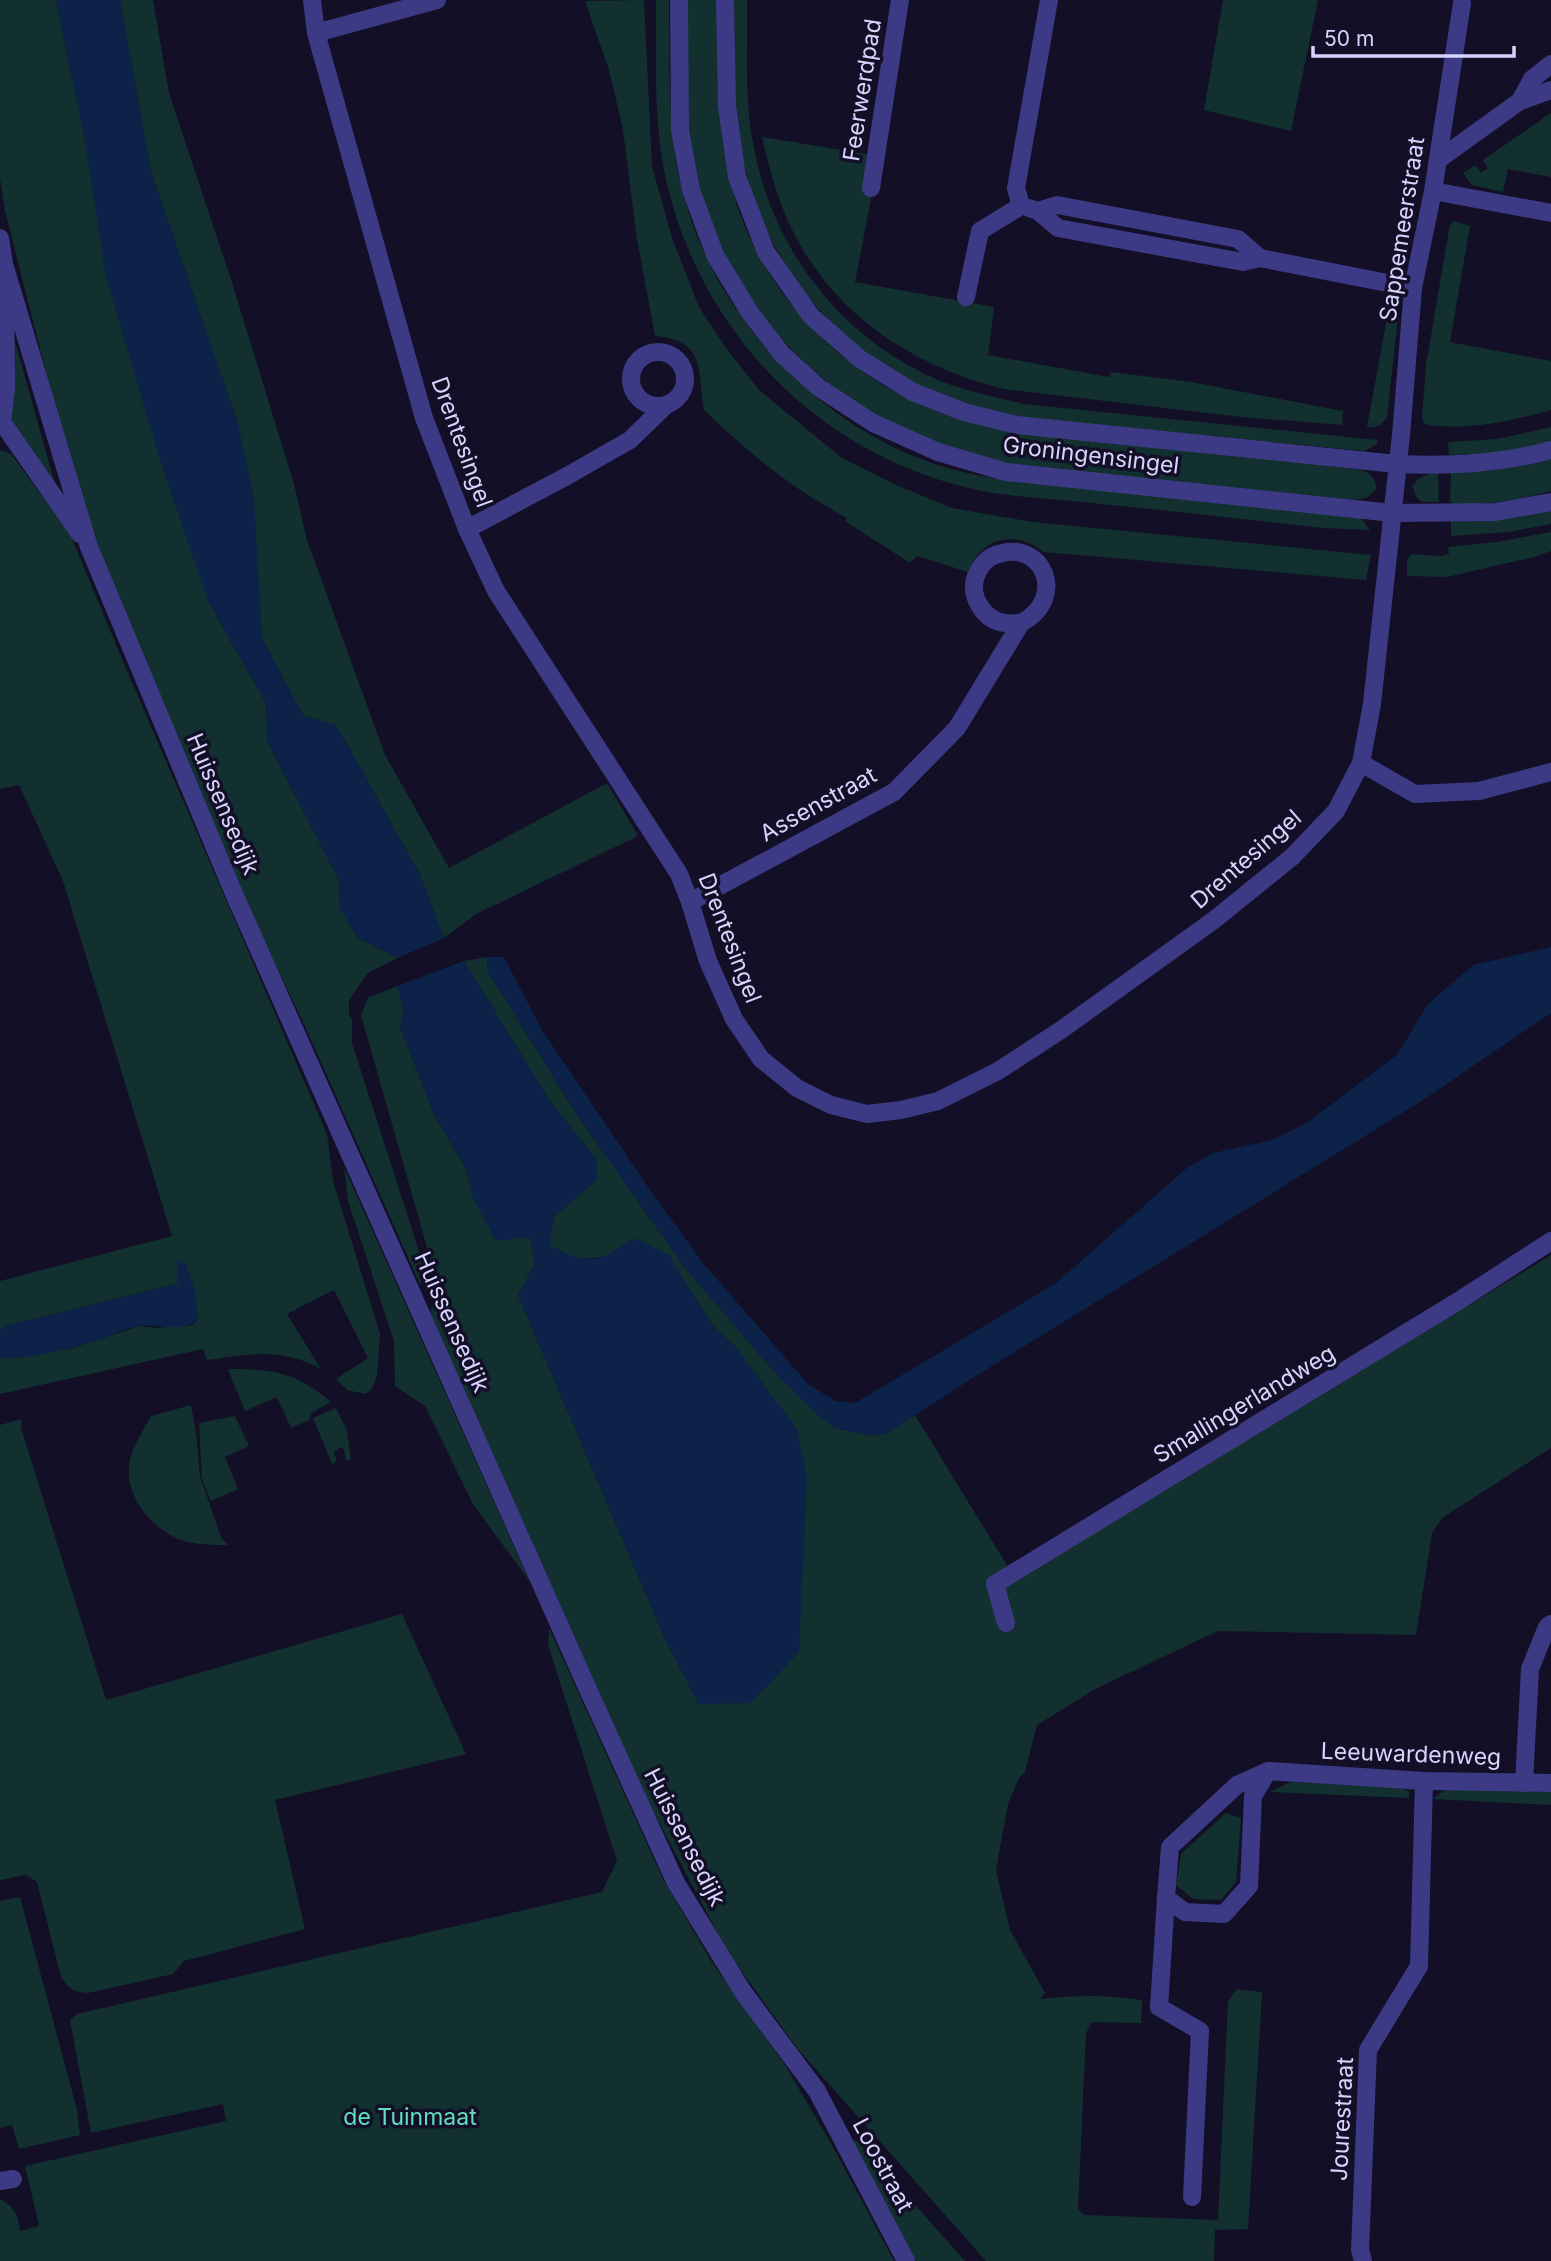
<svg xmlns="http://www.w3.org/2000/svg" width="1551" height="2261" font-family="Inter,sans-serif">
	<rect width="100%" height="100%" fill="#130f26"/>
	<g fill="#12302f">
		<polygon points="0,0 56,0 84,135 208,601 266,703 268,743 339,880 340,907 358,938 398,958 369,972 349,1000 349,1015 352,1019 352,1043 427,1276 420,1284 303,1022 182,772 95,541 66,451 5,211 0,179"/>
		<polygon points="120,0 153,0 169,93 230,276 294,484 307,540 385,755 449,868 607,783 638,836 476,914 444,938 419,873 336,725 303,716 262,638 257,575 238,424 151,172"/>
		<path d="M644,0L652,166L672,238L699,307L726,348L759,390L842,458L894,484L952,508L1033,522L1371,555L1366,580L1043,552C1016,529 981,537 968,572L917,556L910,563L845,521L847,518C793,489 748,453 704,410C697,371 707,341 655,336L637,239L623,130L609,70L585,1Z"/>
		<path d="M656,0H669C670,60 667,122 680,180C708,312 821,433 951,469C966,473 982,476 998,479L1360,517L1370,530L1323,528C1246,519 1169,511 1092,503C1058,499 1022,498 987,492C829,462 704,341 667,184C653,124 656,61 656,0Z"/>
		<path d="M685,0H719C719,62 717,124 731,184C756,288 843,378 942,413C990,430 1043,432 1093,438C1183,448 1273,457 1362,470C1370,473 1377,480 1376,489L1368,497L1353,500C1275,492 1196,484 1117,476C1083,472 1039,472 1006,464C964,453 920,441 882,419C786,364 719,278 695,169C683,113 686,56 685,0Z"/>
		<path d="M734,0H747C748,47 744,96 753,143C771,247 840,338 938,380C966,391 995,397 1024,404L1377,440L1378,443L1365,451L1026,418C996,412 967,405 939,394C834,353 757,254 740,143C732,96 735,47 734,0Z"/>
		<polygon points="1223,0 1318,0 1291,131 1204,110"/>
		<polygon points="1551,113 1551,177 1508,169 1503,192 1472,185 1463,173 1475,165 1481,173 1488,168 1483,160"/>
		<path d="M762,137L873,155V189L855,282L994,307L988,355L1109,377L1111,372L1191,382L1343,411L1342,425L1241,417L1004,389C906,365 821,306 783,209C774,186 768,162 762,137Z"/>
		<path d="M1454,221L1470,226L1450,342L1551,361V410C1515,420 1462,432 1425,424L1422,419L1426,365L1450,224Z"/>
		<path d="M1389,307L1394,308L1398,317L1387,417C1382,425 1378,428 1367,427Z"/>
		<polygon points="9,320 56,488 22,440 9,416"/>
		<polygon points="1551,427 1551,441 1499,453 1449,455 1448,442 1498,439"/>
		<path d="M0,450L11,454L70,534L125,666L327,1134L333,1181L380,1334L377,1376L371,1390L365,1394L347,1390L336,1379L368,1358L334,1290L287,1314L321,1369C280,1347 251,1354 207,1360L203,1349L0,1394V1357L69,1349L140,1326L157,1328L192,1325L198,1319L178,1260V1284L4,1326L0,1332V1281L172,1236L63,881L19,785L0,789Z"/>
		<path d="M1551,458V491C1531,497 1467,510 1450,502L1451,473L1480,471Z"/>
		<polygon points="1431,473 1438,473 1439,502 1422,502 1417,498 1412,486 1418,479"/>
		<polygon points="1551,508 1551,524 1508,532 1451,536 1451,521 1502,516"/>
		<polygon points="1551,532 1551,551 1538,556 1447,577 1407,576 1407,559 1412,554 1441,556 1449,554 1448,547 1497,542"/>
		<path d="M488,957L487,970L576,1113L682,1264L780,1378L834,1428L869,1435L886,1434L915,1415L1016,1580L1551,1255V1448L1442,1518L1432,1533L1416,1635L1218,1631L1095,1689L1037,1725L1025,1772L1019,1778L1008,1804L996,1870L1010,1930L1045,1993L1040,1999C1075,1995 1108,1995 1142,2000L1141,2023L1092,2022L1086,2033L1078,2209L1084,2215L1218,2220L1228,2001L1237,1989L1262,1992L1248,2229L1215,2230L1214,2261H986L797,2048L727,1951L644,1794L430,1314L438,1286L361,1015L368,998L397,986L404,1009L400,1027L434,1114L467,1171L472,1196L530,1236L535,1264L518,1295L666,1641L699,1704L738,1350L712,1325L668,1255L634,1239L606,1257L576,1259L549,1245L554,1217L597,1179V1160L549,1100L464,961Z"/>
		<polygon points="344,1167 530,1582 473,1504 425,1406 395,1386 394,1341 348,1201"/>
		<path d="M231,1369C275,1369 296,1373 331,1402L311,1413L309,1420L291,1428L277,1397L245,1411L228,1370Z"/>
		<path d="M191,1405L196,1432L200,1476L221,1537L228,1545C210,1545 190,1545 174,1537C149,1524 126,1496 129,1466C131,1448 143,1431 151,1416Z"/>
		<polygon points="336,1408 347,1430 351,1460 346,1460 344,1449 340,1447 334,1452 337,1462 332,1464 313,1418"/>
		<polygon points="235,1416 249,1446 225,1457 238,1489 211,1501 202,1479 199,1423"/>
		<path d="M21,1419V1428L106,1700L402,1614L466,1754L275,1800L305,1929L184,1961L173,1974L88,1993C74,1992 68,1988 61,1977L37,1882L26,1875L0,1880V1425Z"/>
		<path d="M549,1628L664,1881L711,1961L785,2065L832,2145L894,2261H0V2199C15,2207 18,2215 20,2231L39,2226L25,2166L226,2121L223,2104L91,2133L70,2020L77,2014L602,1892L617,1861L548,1645Z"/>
		<polygon points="1291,1782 1401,1787 1409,1792 1409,1798 1270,1792"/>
		<polygon points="1460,1788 1551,1792 1551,1805 1433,1799 1443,1791"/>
		<polygon points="1226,1813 1241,1818 1236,1882 1221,1900 1193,1899 1176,1885 1181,1854"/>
		<polygon points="20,1897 77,2110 80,2135 19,2149 12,2125 0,2128 0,1901"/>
		<polygon points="849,2139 858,2141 965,2261 916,2261"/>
	</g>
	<g fill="#0c2248">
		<polygon points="56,0 120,0 151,172 238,424 254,499 262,638 303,716 336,725 419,873 444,938 398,958 358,938 340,907 339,880 268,743 266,703 208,601 160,460 106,277 84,135"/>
		<polygon points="1551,947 1551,1013 1417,1104 979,1374 886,1434 869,1435 834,1428 821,1418 780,1378 682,1264 576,1113 487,970 488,957 504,957 542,1030 650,1190 703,1263 809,1385 836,1401 855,1403 1056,1283 1187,1168 1213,1153 1272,1140 1307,1123 1397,1055 1428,1004 1473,965"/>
		<path d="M464,961L549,1100L597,1160V1179L554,1217L549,1245C589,1266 597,1263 634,1238L669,1255L712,1325L738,1350L797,1429L807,1478L799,1652L751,1703L699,1704L666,1641L518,1295L535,1264L530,1237L496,1241L472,1196L467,1171L434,1114L400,1027L404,1009L397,986Z"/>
		<path d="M177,1260L185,1263L195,1290L198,1319C182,1333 158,1324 139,1326C127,1328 114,1334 103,1338C70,1349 36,1359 0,1358V1332L4,1326L178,1284Z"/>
	</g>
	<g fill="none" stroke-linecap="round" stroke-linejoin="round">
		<polyline stroke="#3d3a85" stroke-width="18" points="871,188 900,0"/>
		<g stroke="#3d3a85" stroke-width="18">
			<polyline points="312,0 316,33 424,418 467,529 496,591 679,874 690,902 708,961 734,1019 761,1059 797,1088 831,1105 867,1114 901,1110 938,1101 998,1071 1061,1030 1214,920 1292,857 1336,811 1361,763 1372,704 1401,435 1413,288 1433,191 1462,3"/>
			<polyline points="316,33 437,0"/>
			<polyline points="1520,101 1532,79 1551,64"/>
			<polyline points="1438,160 1520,101 1551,90"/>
			<polyline points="1433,191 1551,213"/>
			<polyline points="1029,208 1038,211 1058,228 1243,262 1260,258"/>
			<polyline points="1038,211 1057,205 1238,239 1260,258 1413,288"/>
			<polyline points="0,238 4,264 89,547 235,896 586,1685 676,1883 743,1992 817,2091 906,2261"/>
			<polyline points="5,285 6,388 2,422 80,534"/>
			<polyline points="966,297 980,231 1021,206 1016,188 1049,0"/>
			<circle cx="658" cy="379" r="27"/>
			<polyline points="467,529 567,476 630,440 665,406"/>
			<polyline points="1361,763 1415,794 1479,791 1551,772"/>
			<path d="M690,902L894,792L957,728L1021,623C1068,599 1044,537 995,555C985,559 978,569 975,579C970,598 985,621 1005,623C1010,624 1016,623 1021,623"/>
			<polyline points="1006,1623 995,1584 1460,1300 1551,1241"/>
			<polyline points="1268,1771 1253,1796 1249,1886 1224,1914 1185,1912 1166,1898 1170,1847 1237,1785 1268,1771 1424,1781 1551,1783"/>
			<polyline points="1524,1783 1530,1669 1547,1627 1551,1624"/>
			<polyline points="1166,1898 1159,2007 1200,2031 1192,2197"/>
			<polyline points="0,2181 13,2179"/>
			<polyline points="1363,2261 1360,2250 1368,2050 1419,1966 1424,1781"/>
		</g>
		<g stroke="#3d3a85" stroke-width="18">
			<polyline points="679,0 680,130 691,190 715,255 750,313 782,354 818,387 873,423 938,452 1006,472 1392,513 1495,512 1551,502"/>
			<path d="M725,0L727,106L737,177L766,252L811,316L860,359L913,392L964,412L1017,425L1397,464C1450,466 1500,464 1551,450"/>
		</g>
	</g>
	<g text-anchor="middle" stroke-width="7" stroke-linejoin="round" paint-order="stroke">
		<g font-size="23" fill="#d9d4ff" stroke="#130f26">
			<text transform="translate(862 90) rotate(-81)" y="8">Feerwerdpad</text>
			<text transform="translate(1402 229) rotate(-81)" y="8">Sappemeerstraat</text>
			<text transform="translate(462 442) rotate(70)" y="8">Drentesingel</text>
			<text transform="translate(1091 455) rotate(7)" y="8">Groningensingel</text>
			<text transform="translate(223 804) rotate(67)" y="8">Huissensedijk</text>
			<text transform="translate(818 804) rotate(-29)" y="8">Assenstraat</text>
			<text transform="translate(1246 859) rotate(-41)" y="8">Drentesingel</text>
			<text transform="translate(730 938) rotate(69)" y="8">Drentesingel</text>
			<text transform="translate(452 1322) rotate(66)" y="8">Huissensedijk</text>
			<text transform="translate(1244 1404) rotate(-31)" y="8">Smallingerlandweg</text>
			<text transform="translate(1411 1754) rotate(2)" y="8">Leeuwardenweg</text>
			<text transform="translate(685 1837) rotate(63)" y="8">Huissensedijk</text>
			<text transform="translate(1342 2119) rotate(-87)" y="8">Jourestraat</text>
			<text transform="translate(883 2165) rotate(62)" y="8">Loostraat</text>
		</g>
		<g font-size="23" fill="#5fe0c0" stroke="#130f26">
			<text x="410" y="2125">de Tuinmaat</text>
		</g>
	</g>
	<path d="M1313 46v10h201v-10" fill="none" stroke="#d9d4ff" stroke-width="3.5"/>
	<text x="1324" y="46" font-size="21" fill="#d9d4ff" stroke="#130f26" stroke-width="5" paint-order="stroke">50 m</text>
</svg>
